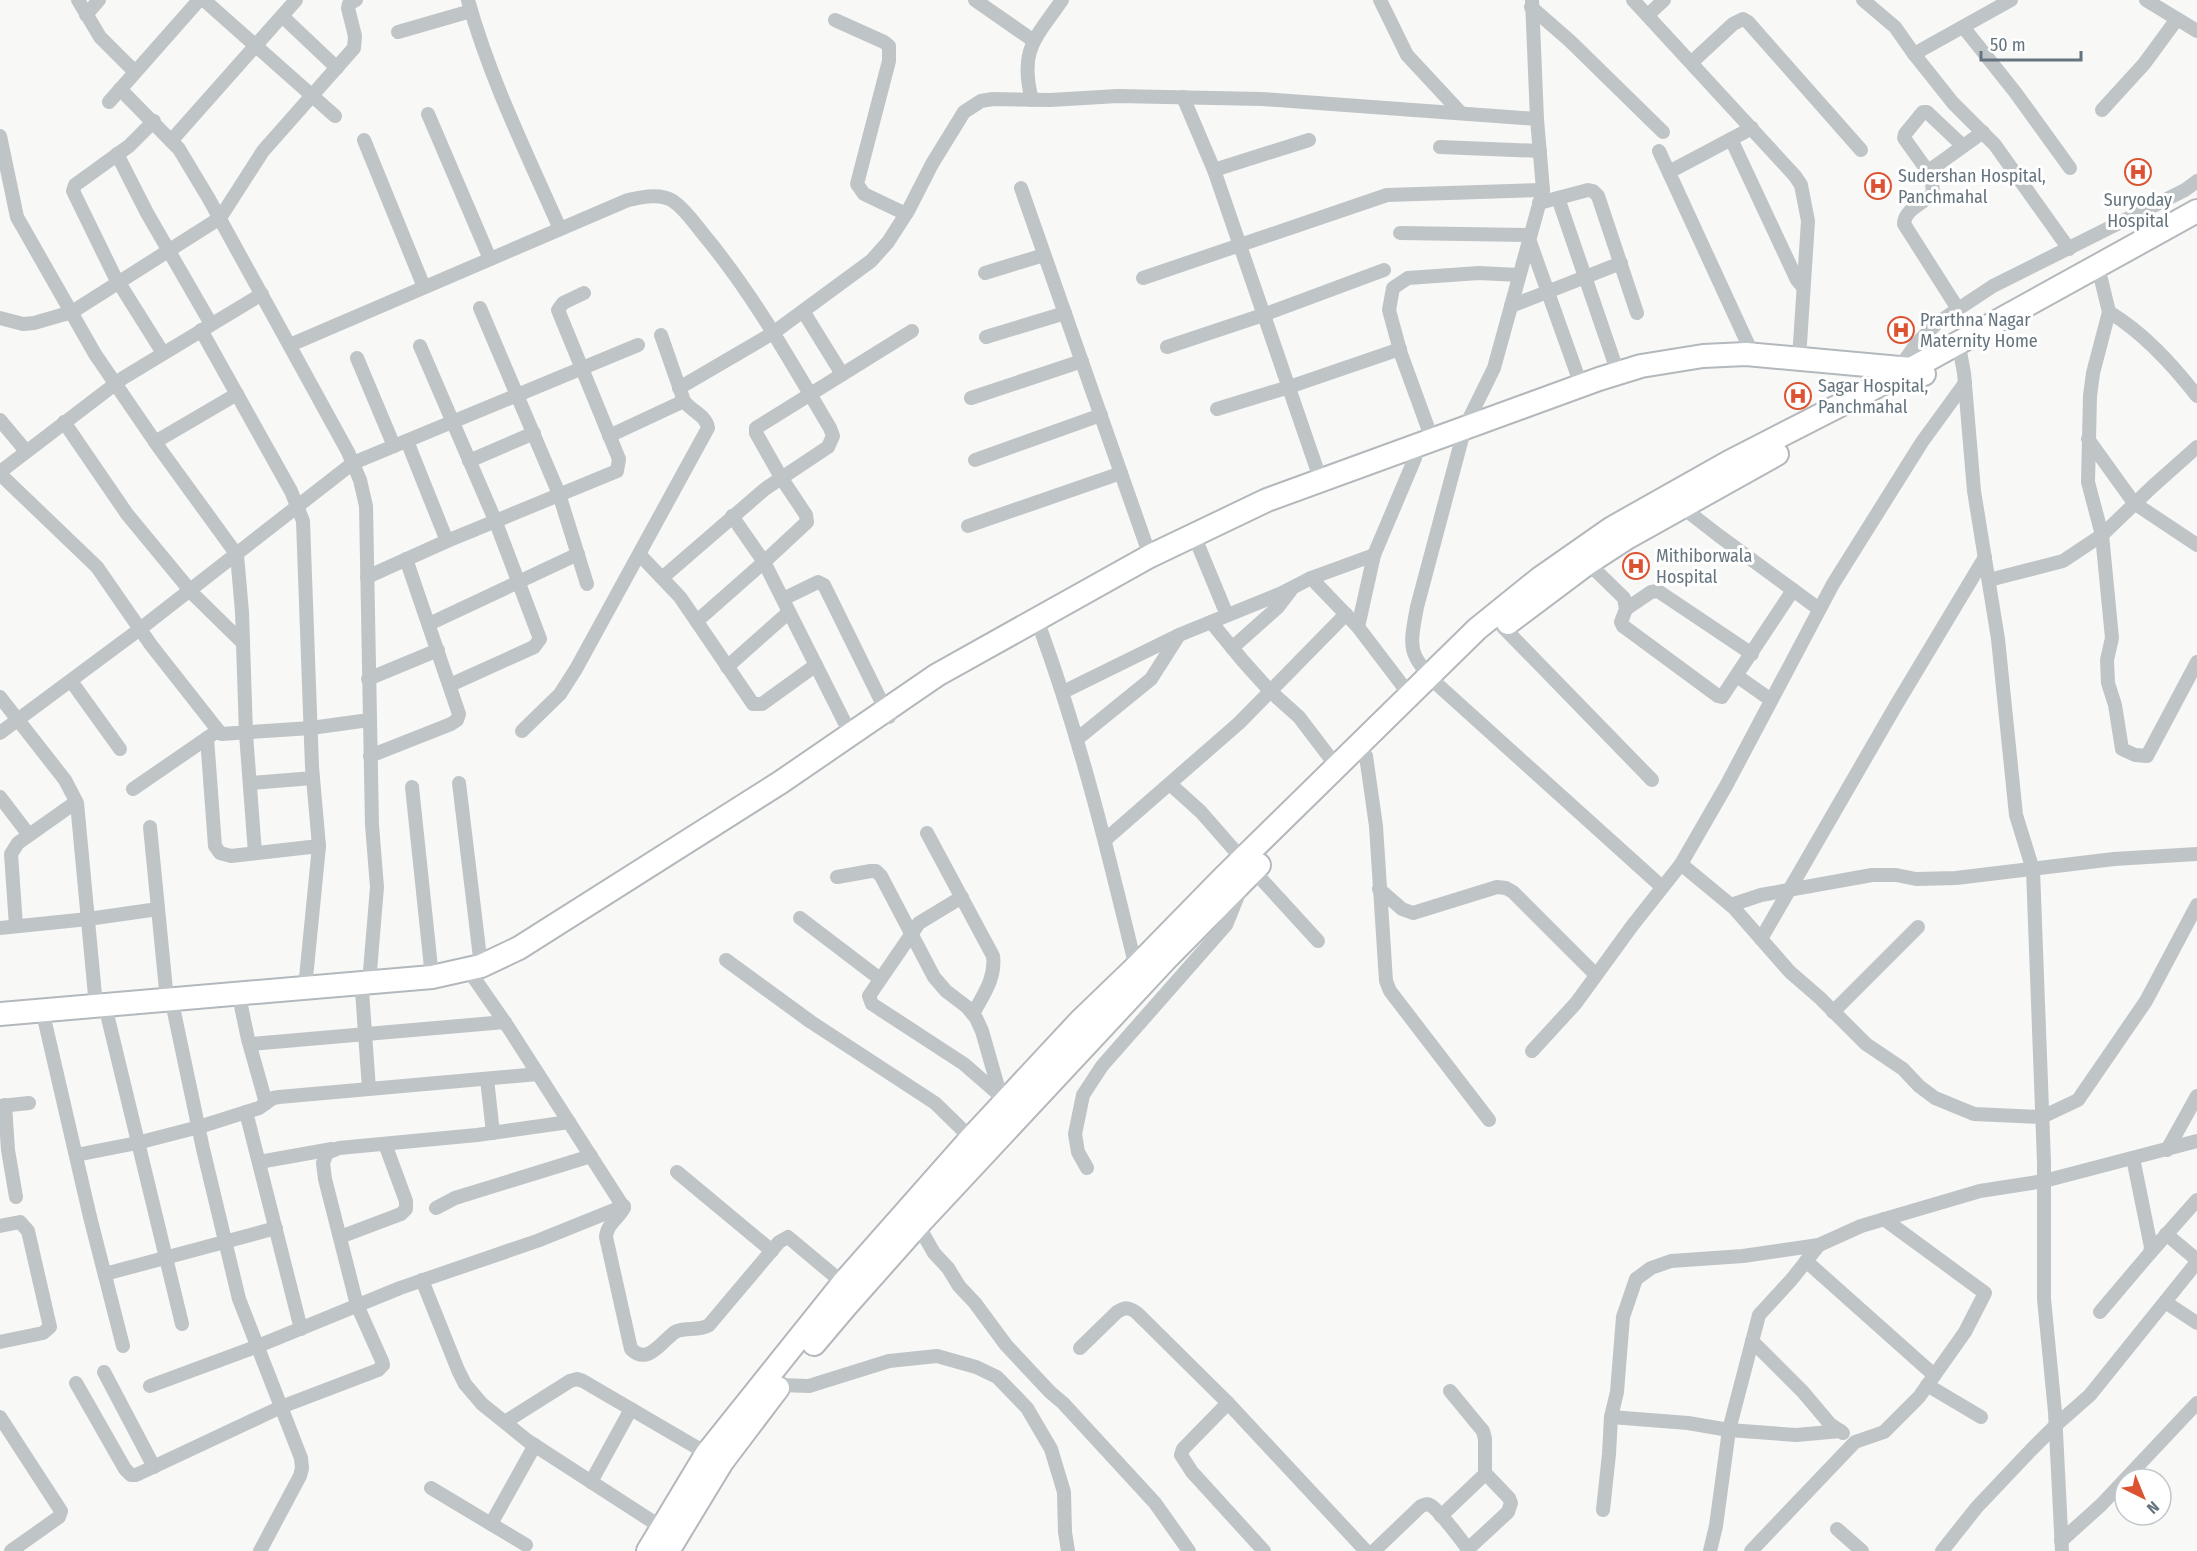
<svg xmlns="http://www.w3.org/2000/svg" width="2197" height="1551" font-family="'Fira Sans Condensed',sans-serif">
	<rect width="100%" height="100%" fill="#f8f8f6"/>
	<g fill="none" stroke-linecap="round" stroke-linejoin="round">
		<defs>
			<g id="primary">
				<polyline points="1508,623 1588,563 1625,539 1777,454"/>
				<polyline points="0,1014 432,977 481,966 519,948 781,782 937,675 1150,556 1267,500 1599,379 1641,366 1703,356 1746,354 1911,369 1924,374"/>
				<polyline points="814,1344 847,1305 918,1225 1168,957 1259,865"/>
				<polyline points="648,1551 707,1453 843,1283 971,1138 1080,1021 1136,967 1223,878 1477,629 1539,579 1612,528 1729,462 1911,369 2197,211"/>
				<polyline points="668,1551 722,1462 778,1388"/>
			</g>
		</defs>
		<use href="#primary" stroke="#b3b8bc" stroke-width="26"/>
		<g stroke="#bfc4c7" stroke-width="14">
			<polyline points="78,0 100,37 135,72"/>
			<polyline points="204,0 335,116"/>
			<path d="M468,0C490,79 527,154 560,229"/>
			<polyline points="975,0 1034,41"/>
			<polyline points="1380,0 1407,55 1460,112"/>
			<path d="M1532,0L1537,119L1543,190L1494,368L1465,427L1417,607C1409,650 1408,653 1438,685L1662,887"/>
			<polyline points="1633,0 1795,176 1801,185 1808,221 1799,359"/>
			<polyline points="1863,0 1895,27 1914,54 1953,103 1995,145 2069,249"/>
			<polyline points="2146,0 2197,31"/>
			<polyline points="1531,7 1570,41 1663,132"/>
			<polyline points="86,15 99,0"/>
			<polyline points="1648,15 1664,0"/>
			<polyline points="282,16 337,68"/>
			<polyline points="835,20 884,42 889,46 889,61 857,184 864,194 906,214"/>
			<polyline points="1964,28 2015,92 2070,168"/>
			<polyline points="398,32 471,11"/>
			<polyline points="1914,54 2011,0"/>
			<polyline points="1692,62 1733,24 1743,19 1748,22 1861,150"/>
			<polyline points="120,89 179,149 209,199 348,452 360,480 366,506 372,825 377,887 369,983"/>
			<polyline points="1183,97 1214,170 1321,481"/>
			<path d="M1032,100C1019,50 1035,39 1062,0"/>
			<polyline points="109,102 199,0"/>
			<polyline points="2102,110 2144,64 2177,19"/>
			<polyline points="428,114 490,259"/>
			<polyline points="154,121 129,146 75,185 73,191 114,275 163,353"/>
			<polyline points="0,136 17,217 95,354 160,449 237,555 242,612 246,734 255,853"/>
			<polyline points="1731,139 1797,280 1803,287"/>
			<polyline points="364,140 424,287"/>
			<polyline points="171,141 296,0"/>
			<polyline points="1440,147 1540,151"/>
			<polyline points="1659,151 1753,355"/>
			<polyline points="117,154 147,213 211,324"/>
			<polyline points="1214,170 1309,140"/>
			<polyline points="1669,172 1752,128"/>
			<polyline points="1929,173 1904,138 1905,134 1923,112 1927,112 1963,146"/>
			<polyline points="1021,188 1150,556"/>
			<polyline points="1558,198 1618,373"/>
			<polyline points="1539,203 1588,190 1593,191 1598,196 1637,313"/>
			<polyline points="1400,233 1530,235"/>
			<polyline points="1529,239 1581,385"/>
			<polyline points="985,273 1044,255"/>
			<polyline points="1143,278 1387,195 1543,190"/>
			<polyline points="2101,279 2109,312 2093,373 2090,396 2088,482 2102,535 2112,638 2107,660 2108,683 2115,705 2122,749 2135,755 2147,756 2197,662"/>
			<polyline points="1511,306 1621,263"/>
			<polyline points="480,308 559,494 587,584"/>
			<path d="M1958,309L1904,224C1904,210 1922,204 1931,195L1933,191L1930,170L1983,132"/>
			<polyline points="803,311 842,374"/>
			<path d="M2109,312C2144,333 2172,364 2197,396"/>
			<polyline points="0,318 23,324 34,323 72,312 220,218 263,151 354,48 355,36 348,8 349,4 356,0"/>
			<polyline points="201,330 291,491 303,521 312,767 319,846 305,988"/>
			<polyline points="986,337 1065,313"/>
			<polyline points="1958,341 1964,373 1974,491 1998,639 2016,815 2033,870 2044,1162 2044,1299 2055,1412 2062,1551"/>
			<path d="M290,345L628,200C643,197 660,193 673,201C686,210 695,224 704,235C753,294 791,362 830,428L833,436L828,447L765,489L662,578"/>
			<polyline points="420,346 495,520 540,639 534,647 450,685"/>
			<polyline points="1167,347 1263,315 1384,270"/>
			<polyline points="357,358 394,446"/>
			<polyline points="1899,368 1917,343 1937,323 1993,286 2185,190 2197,181"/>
			<polyline points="679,388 773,333 871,261 888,242 908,211 932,164 964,112 981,101 993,99 1050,100 1118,96 1262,99 1537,119"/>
			<polyline points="971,398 1082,361"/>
			<polyline points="1217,409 1289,387 1400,349"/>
			<polyline points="0,420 26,451"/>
			<polyline points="64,422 127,514 193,594 243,643"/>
			<polyline points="609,436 684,401"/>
			<polyline points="1432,439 1401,354 1389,310 1393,288 1408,278 1479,273 1519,275"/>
			<polyline points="2088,439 2134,503 2197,545"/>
			<polyline points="407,441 447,541"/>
			<polyline points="155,442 237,394"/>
			<polyline points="975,460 1101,415"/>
			<polyline points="469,461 534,433"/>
			<polyline points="0,472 123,378 262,294"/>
			<polyline points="0,474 97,567 151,645 221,734 311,728 369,720"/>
			<polyline points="1682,507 1718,535 1819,609"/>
			<polyline points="732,516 764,562 851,735"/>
			<polyline points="968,526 1121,473"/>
			<polyline points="1198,545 1227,615"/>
			<polyline points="640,555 680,597 753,704 762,704 816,665"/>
			<polyline points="1588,563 1624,598 1626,609 1621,622 1623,626 1718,696 1722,697 1793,590"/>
			<polyline points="367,577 447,541 617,471 619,459 558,310 563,303 584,293"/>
			<polyline points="1311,578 1358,627 1409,694"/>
			<polyline points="1989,580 2063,561 2102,535 2152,487 2197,447"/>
			<polyline points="783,599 818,582 824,585 889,717"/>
			<polyline points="1626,609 1651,592 1658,591 1752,654"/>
			<polyline points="697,621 764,562 807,522 806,515 782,479 756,433 756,428 912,331"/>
			<polyline points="1211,622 1243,661 1270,691 1299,717 1337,767"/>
			<polyline points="429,624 578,554"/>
			<polyline points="1358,627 1374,555 1415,458"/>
			<polyline points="1503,627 1652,780"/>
			<path d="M1040,628C1081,740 1109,856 1137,972"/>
			<polyline points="1232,648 1278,607 1291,590"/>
			<polyline points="727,667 789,612"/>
			<polyline points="1737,676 1771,700"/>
			<polyline points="368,679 438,650"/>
			<polyline points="71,681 120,749"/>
			<polyline points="1063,692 1179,635 1282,593 1311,578 1374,555"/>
			<polyline points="0,697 65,780 77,803 96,1006"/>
			<path d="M522,731L560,694L576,669L708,428C706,415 691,411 684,401L661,335"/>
			<polyline points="0,733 140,629 353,463 638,345"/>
			<polyline points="207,738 215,846 220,853 231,856 319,846"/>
			<polyline points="1077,739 1151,679 1179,635"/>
			<polyline points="370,756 451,724 457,720 459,714 406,559"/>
			<polyline points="1366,756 1376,826 1386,981 1390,991 1489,1120"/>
			<polyline points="250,783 313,778"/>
			<polyline points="459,783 481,966"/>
			<polyline points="1170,784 1201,812 1243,860"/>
			<polyline points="412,787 432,977"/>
			<polyline points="133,789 213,734"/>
			<polyline points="0,797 29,835"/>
			<polyline points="150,827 167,1000"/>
			<path d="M927,833L993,956C996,978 983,995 973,1014"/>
			<polyline points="1105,840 1239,723 1346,614"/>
			<polyline points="1681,864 1733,907 1790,972 1820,998 1866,1044 1903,1069 1919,1086 1935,1098 1974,1114 2042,1117 2078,1100 2146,1001 2197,905"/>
			<polyline points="1253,870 1318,941"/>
			<polyline points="837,877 871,871 876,871 881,876 934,977 946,991 967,1007 976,1018 982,1031 1000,1094"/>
			<polyline points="1379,889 1402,909 1413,913 1497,887 1506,888 1513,892 1596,975"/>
			<polyline points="962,897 919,923 869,996 872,1004 964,1064 1011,1105"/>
			<polyline points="1731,905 1761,895 1872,875 1896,875 1916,879 1956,878 2114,859 2197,854"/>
			<polyline points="800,918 880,979"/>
			<polyline points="16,926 11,854 18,843 76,802"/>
			<polyline points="0,928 88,919 158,909"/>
			<polyline points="1761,939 1895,707 1985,557"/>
			<polyline points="726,960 811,1022 935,1103 976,1143"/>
			<path d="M474,978L508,1027L624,1208C618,1219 607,1224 606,1237L631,1349C648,1366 662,1341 675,1332C686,1326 698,1332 709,1325L779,1242L788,1237L843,1283"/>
			<polyline points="362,991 369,1089"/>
			<polyline points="240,1001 248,1039 266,1103"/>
			<polyline points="173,1007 203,1149 239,1299 301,1458 302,1468 300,1476 260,1551"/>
			<polyline points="1833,1012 1918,927"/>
			<polyline points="107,1014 182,1324"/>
			<polyline points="44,1018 90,1217 123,1346"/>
			<polyline points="250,1044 505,1022"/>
			<polyline points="1532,1051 1576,1003 1632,926 1681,864 1726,786 1833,584 1922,442 1965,383"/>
			<polyline points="487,1079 493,1133"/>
			<polyline points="5,1105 8,1150 16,1197"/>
			<polyline points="0,1106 29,1103"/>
			<polyline points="246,1112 301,1329"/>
			<polyline points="2167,1150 2197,1096"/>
			<polyline points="76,1155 137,1143 199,1127 259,1108 273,1098 279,1097 538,1074"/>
			<polyline points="259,1162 332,1149"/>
			<polyline points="1087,1168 1078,1152 1075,1134 1083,1095 1102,1066 1226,925 1241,888"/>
			<polyline points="677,1172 772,1251"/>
			<polyline points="436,1208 455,1198 591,1156"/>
			<polyline points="918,1225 934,1253 948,1268 959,1286 975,1303 1006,1345 1050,1392 1063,1403 1155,1503 1189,1551"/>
			<polyline points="0,1226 20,1222 28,1231 50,1327 43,1333 0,1342"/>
			<polyline points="2166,1234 2197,1260"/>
			<polyline points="340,1237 401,1214 406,1209 406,1201 385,1144"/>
			<polyline points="2150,1253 2197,1200"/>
			<polyline points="1806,1261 1934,1375"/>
			<polyline points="105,1274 276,1228"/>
			<polyline points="422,1280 458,1370 465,1384 482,1404 528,1441 667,1531"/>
			<polyline points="2165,1302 2197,1323"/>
			<polyline points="2100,1312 2150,1253 2151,1247 2133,1158"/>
			<polyline points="1752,1341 1803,1392 1830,1424 1843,1433"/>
			<path d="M1080,1348L1117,1312C1125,1307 1129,1307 1137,1313L1228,1403L1366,1551"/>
			<polyline points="104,1372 154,1467"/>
			<polyline points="76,1383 125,1469 131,1475 136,1475 281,1407 378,1370 383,1365 382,1361 357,1305 325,1179 323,1163 327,1153 339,1148 477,1135 569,1122"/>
			<polyline points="781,1385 809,1386 889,1361 937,1356 976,1367 997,1377 1027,1408 1051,1449 1064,1492 1065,1532 1068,1551"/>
			<polyline points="1927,1385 1981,1417"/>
			<polyline points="150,1386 258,1346 400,1288 537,1241 624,1206"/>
			<polyline points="1450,1391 1483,1431 1485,1439 1485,1475"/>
			<polyline points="1228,1403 1183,1449 1181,1455 1192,1472 1264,1551"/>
			<polyline points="0,1417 61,1511 59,1517 11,1551"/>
			<polyline points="1611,1417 1688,1423 1729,1430 1796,1435 1841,1431"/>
			<polyline points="505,1422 570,1381 577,1379 583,1381 713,1457"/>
			<polyline points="591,1482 631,1409"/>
			<polyline points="431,1488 526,1545"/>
			<polyline points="1603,1510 1609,1454 1611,1417 1617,1392 1623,1317 1636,1279 1651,1268 1671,1261 1743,1256 1819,1245 1861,1226 1980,1191 2044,1181 2197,1141"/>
			<polyline points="1441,1516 1483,1476 1488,1476 1509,1498 1511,1503 1508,1512 1468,1549"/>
			<polyline points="491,1524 535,1445"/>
			<polyline points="1837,1529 1862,1551"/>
			<polyline points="2061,1541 2101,1505 2197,1403"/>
			<path d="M1374,1551L1421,1506C1425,1505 1426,1503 1430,1505C1438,1509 1463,1542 1469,1551"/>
			<polyline points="1710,1551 1716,1526 1729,1430 1759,1315 1792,1279 1819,1245"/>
			<polyline points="1751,1551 1855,1442 1884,1432 1919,1397 1965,1332 1985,1293 1884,1219"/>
			<polyline points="1942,1551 1977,1507 2030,1451 2056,1425 2090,1395 2197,1262"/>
		</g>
		<use href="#primary" stroke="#fff" stroke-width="22"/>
	</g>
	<defs>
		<symbol id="hospital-ring" viewBox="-11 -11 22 22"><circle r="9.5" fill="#fff" stroke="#dc5332" stroke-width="1.5"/><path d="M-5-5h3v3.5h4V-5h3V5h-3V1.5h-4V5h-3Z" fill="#dc5332"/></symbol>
	</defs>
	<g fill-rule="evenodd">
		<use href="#hospital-ring" x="2123" y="157" width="30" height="30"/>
		<use href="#hospital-ring" x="1863" y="171" width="30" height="30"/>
		<use href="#hospital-ring" x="1886" y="315" width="30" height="30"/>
		<use href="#hospital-ring" x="1783" y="381" width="30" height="30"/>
		<use href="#hospital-ring" x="1621" y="551" width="30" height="30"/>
	</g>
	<g text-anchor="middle" stroke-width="6" stroke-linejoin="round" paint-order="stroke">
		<g font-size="18" fill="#65757f" stroke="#fff" text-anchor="start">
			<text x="1898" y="182">Sudershan Hospital,<tspan x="1898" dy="21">Panchmahal</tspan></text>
			<text x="2138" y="206" text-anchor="middle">Suryoday<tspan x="2138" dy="21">Hospital</tspan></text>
			<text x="1920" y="326">Prarthna Nagar<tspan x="1920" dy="21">Maternity Home</tspan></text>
			<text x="1818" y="392">Sagar Hospital,<tspan x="1818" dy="21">Panchmahal</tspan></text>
			<text x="1656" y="562">Mithiborwala<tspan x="1656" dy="21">Hospital</tspan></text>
		</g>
	</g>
	<g transform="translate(2143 1497) rotate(137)"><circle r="28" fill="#ffffff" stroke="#c1c8cc" stroke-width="1.5"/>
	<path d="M0-4.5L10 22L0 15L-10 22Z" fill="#dc5332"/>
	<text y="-9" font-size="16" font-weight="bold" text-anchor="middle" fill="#65757f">N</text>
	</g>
	<path d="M1981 51v9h100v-9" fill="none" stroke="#65757f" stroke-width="3"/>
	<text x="1990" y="51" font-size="18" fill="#65757f" stroke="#ffffff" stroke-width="4.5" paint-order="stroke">50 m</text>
</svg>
